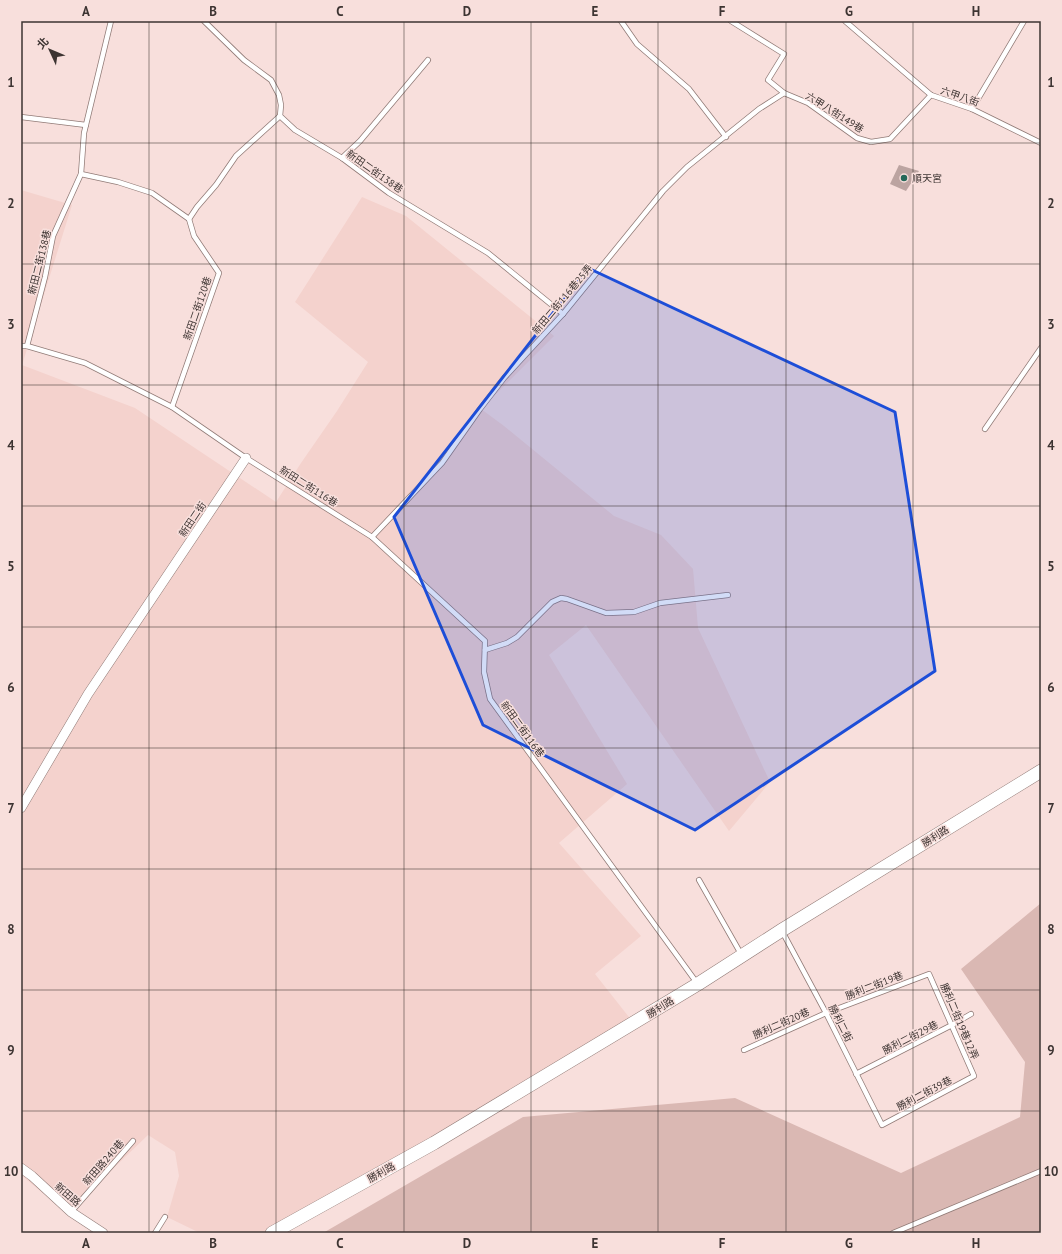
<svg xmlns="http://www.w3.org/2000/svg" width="1062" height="1254" font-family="'PT Sans','Noto Sans TC',sans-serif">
	<rect width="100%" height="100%" fill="#f8dfdc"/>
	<polygon fill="#f4d2cd" points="21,190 72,205 22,365 135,408 276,502 301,463 337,411 368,362 295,302 362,197 406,216 554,336 481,409 504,426 614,516 661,535 693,569 698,628 770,782 729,831 586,625 549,655 627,784 559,843 641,936 595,974 636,1026 282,1233 200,1233 167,1217 179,1176 175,1152 148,1135 67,1213 21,1175"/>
	<polygon fill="#dab8b3" points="1041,903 1041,1233 323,1233 523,1117 735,1098 901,1173 1020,1117 1025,1062 961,969"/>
	<polygon fill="#bca4a1" points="899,165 919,171 906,191 890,184"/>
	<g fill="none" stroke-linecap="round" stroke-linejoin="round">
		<defs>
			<g id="lane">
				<polyline points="204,21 244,60 271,80 279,95 281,105 280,116 295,130 342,158 389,193 488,253 563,314"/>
				<polyline points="621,21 637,44 689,89 726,137"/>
				<polyline points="731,21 784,54 768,80 784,93 808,103 857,138 871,142 890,139 931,95"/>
				<polyline points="845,21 931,95 972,109 1041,143"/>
				<polyline points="972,109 1024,21"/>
				<polyline points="21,117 86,125"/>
				<polyline points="342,158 360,141 428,60"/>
				<polyline points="81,174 118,182 152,193 189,219 194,236 219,273 172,407"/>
				<polyline points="189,219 197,207 216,185 236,156 280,116"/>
				<polyline points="21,346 27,346 85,363 172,407 246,458 372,537 485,641 484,672 490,699 697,983"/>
				<polyline points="27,346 45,277 53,236 81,174 84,133 111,21"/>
				<polyline points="985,429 1041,348"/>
				<polyline points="372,537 442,463 480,409 504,378 563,314 663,191 687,167 759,109 784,93"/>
				<polyline points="485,650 507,643 517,637 552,602 561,598 567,599 606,613 634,612 660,603 728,595"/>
				<polyline points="699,880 741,954"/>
				<polyline points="744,1050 826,1013 929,974 974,1076 882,1125 826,1013 782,931"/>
				<polyline points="856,1074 952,1025 971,1014"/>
				<polyline points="71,1212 133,1141"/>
				<polyline points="155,1233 165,1217"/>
				<polyline points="893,1233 1041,1171"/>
			</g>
			<g id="street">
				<polyline points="21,808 88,694 246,458"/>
				<polyline points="21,1168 32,1176 71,1212 103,1233"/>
			</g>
			<polyline id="secondary" points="272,1233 434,1143 698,984 782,930 1041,771"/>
		</defs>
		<use href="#lane" stroke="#917b77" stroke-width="6"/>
		<use href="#street" stroke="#917b77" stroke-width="10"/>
		<use href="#secondary" stroke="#917b77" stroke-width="14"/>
		<use href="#lane" stroke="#fff" stroke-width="4.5"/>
		<use href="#street" stroke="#fff" stroke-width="9"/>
		<use href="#secondary" stroke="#fff" stroke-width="13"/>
	</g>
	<path fill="#1d4ed8" fill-opacity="0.2" stroke="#1d4ed8" stroke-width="3" stroke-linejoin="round" d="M588,268L895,412L935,671L695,830L483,725L394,517Z"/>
	<path fill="none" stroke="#3d3432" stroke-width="1" stroke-opacity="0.55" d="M149,21V1233M276,21V1233M404,21V1233M531,21V1233M658,21V1233M786,21V1233M913,21V1233M21,143H1041M21,264H1041M21,385H1041M21,506H1041M21,627H1041M21,748H1041M21,869H1041M21,990H1041M21,1111H1041"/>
	<circle fill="#246859" stroke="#f8dfdc" stroke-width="1.5" cx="904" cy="178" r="4"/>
	<g text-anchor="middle" stroke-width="3" stroke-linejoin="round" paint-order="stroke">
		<g font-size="10" fill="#3d3432" stroke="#f8dfdc">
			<text transform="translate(960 96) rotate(19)" y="4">六甲八街</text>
			<text transform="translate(835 112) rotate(32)" y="4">六甲八街149巷</text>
			<text transform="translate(375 171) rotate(35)" y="4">新田二街138巷</text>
			<text transform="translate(39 262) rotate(-76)" y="4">新田二街138巷</text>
			<text transform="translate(562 299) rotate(-50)" y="4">新田二街116巷25弄</text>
			<text transform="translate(197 308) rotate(-71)" y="4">新田二街120巷</text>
			<text transform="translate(309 486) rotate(32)" y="4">新田二街116巷</text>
			<text transform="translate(192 519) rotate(-56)" y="4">新田二街</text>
			<text transform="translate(523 729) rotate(54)" y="4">新田二街116巷</text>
			<text transform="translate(935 836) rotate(-32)" y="4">勝利路</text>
			<text transform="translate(874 985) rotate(-21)" y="4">勝利二街19巷</text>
			<text transform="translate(660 1007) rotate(-31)" y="4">勝利路</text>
			<text transform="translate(960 1021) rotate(67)" y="4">勝利二街19巷12弄</text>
			<text transform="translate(781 1023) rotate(-24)" y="4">勝利二街20巷</text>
			<text transform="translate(841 1023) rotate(63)" y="4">勝利二街</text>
			<text transform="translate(910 1037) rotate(-27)" y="4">勝利二街29巷</text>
			<text transform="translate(924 1093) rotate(-28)" y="4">勝利二街39巷</text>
			<text transform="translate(103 1162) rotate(-49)" y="4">新田路240巷</text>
			<text transform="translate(381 1172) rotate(-29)" y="4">勝利路</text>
			<text transform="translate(68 1194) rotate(41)" y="4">新田路</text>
		</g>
		<g font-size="10" fill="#3d3432" stroke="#f8dfdc" text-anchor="start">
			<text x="912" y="182">順天宮</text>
		</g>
	</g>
	<rect width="1062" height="1254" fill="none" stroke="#f8dfdc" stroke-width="44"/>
	<g transform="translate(50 50) rotate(314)" stroke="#f8dfdc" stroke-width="3" paint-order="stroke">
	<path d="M0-3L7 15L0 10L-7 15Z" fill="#3d3432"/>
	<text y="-6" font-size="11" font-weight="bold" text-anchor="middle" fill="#3d3432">北</text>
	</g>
	<rect x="22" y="22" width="1018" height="1210" fill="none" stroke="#3d3432" stroke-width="1.5"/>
	<g font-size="13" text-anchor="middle" font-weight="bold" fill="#3d3432">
		<text x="86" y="16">A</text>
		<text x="213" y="16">B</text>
		<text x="340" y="16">C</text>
		<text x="467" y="16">D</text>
		<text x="595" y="16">E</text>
		<text x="722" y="16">F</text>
		<text x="849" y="16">G</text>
		<text x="976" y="16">H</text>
		<text x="11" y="87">1</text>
		<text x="1051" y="87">1</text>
		<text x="11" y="208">2</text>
		<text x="1051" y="208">2</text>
		<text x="11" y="329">3</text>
		<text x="1051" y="329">3</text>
		<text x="11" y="450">4</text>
		<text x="1051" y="450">4</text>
		<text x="11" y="571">5</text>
		<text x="1051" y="571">5</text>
		<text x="11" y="692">6</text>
		<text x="1051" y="692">6</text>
		<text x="11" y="813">7</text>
		<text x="1051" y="813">7</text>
		<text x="11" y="934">8</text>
		<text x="1051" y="934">8</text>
		<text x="11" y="1055">9</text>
		<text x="1051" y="1055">9</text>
		<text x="11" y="1176">10</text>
		<text x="1051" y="1176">10</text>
		<text x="86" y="1248">A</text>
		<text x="213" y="1248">B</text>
		<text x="340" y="1248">C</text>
		<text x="467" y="1248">D</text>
		<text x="595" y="1248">E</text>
		<text x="722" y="1248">F</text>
		<text x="849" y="1248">G</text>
		<text x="976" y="1248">H</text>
	</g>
</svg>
